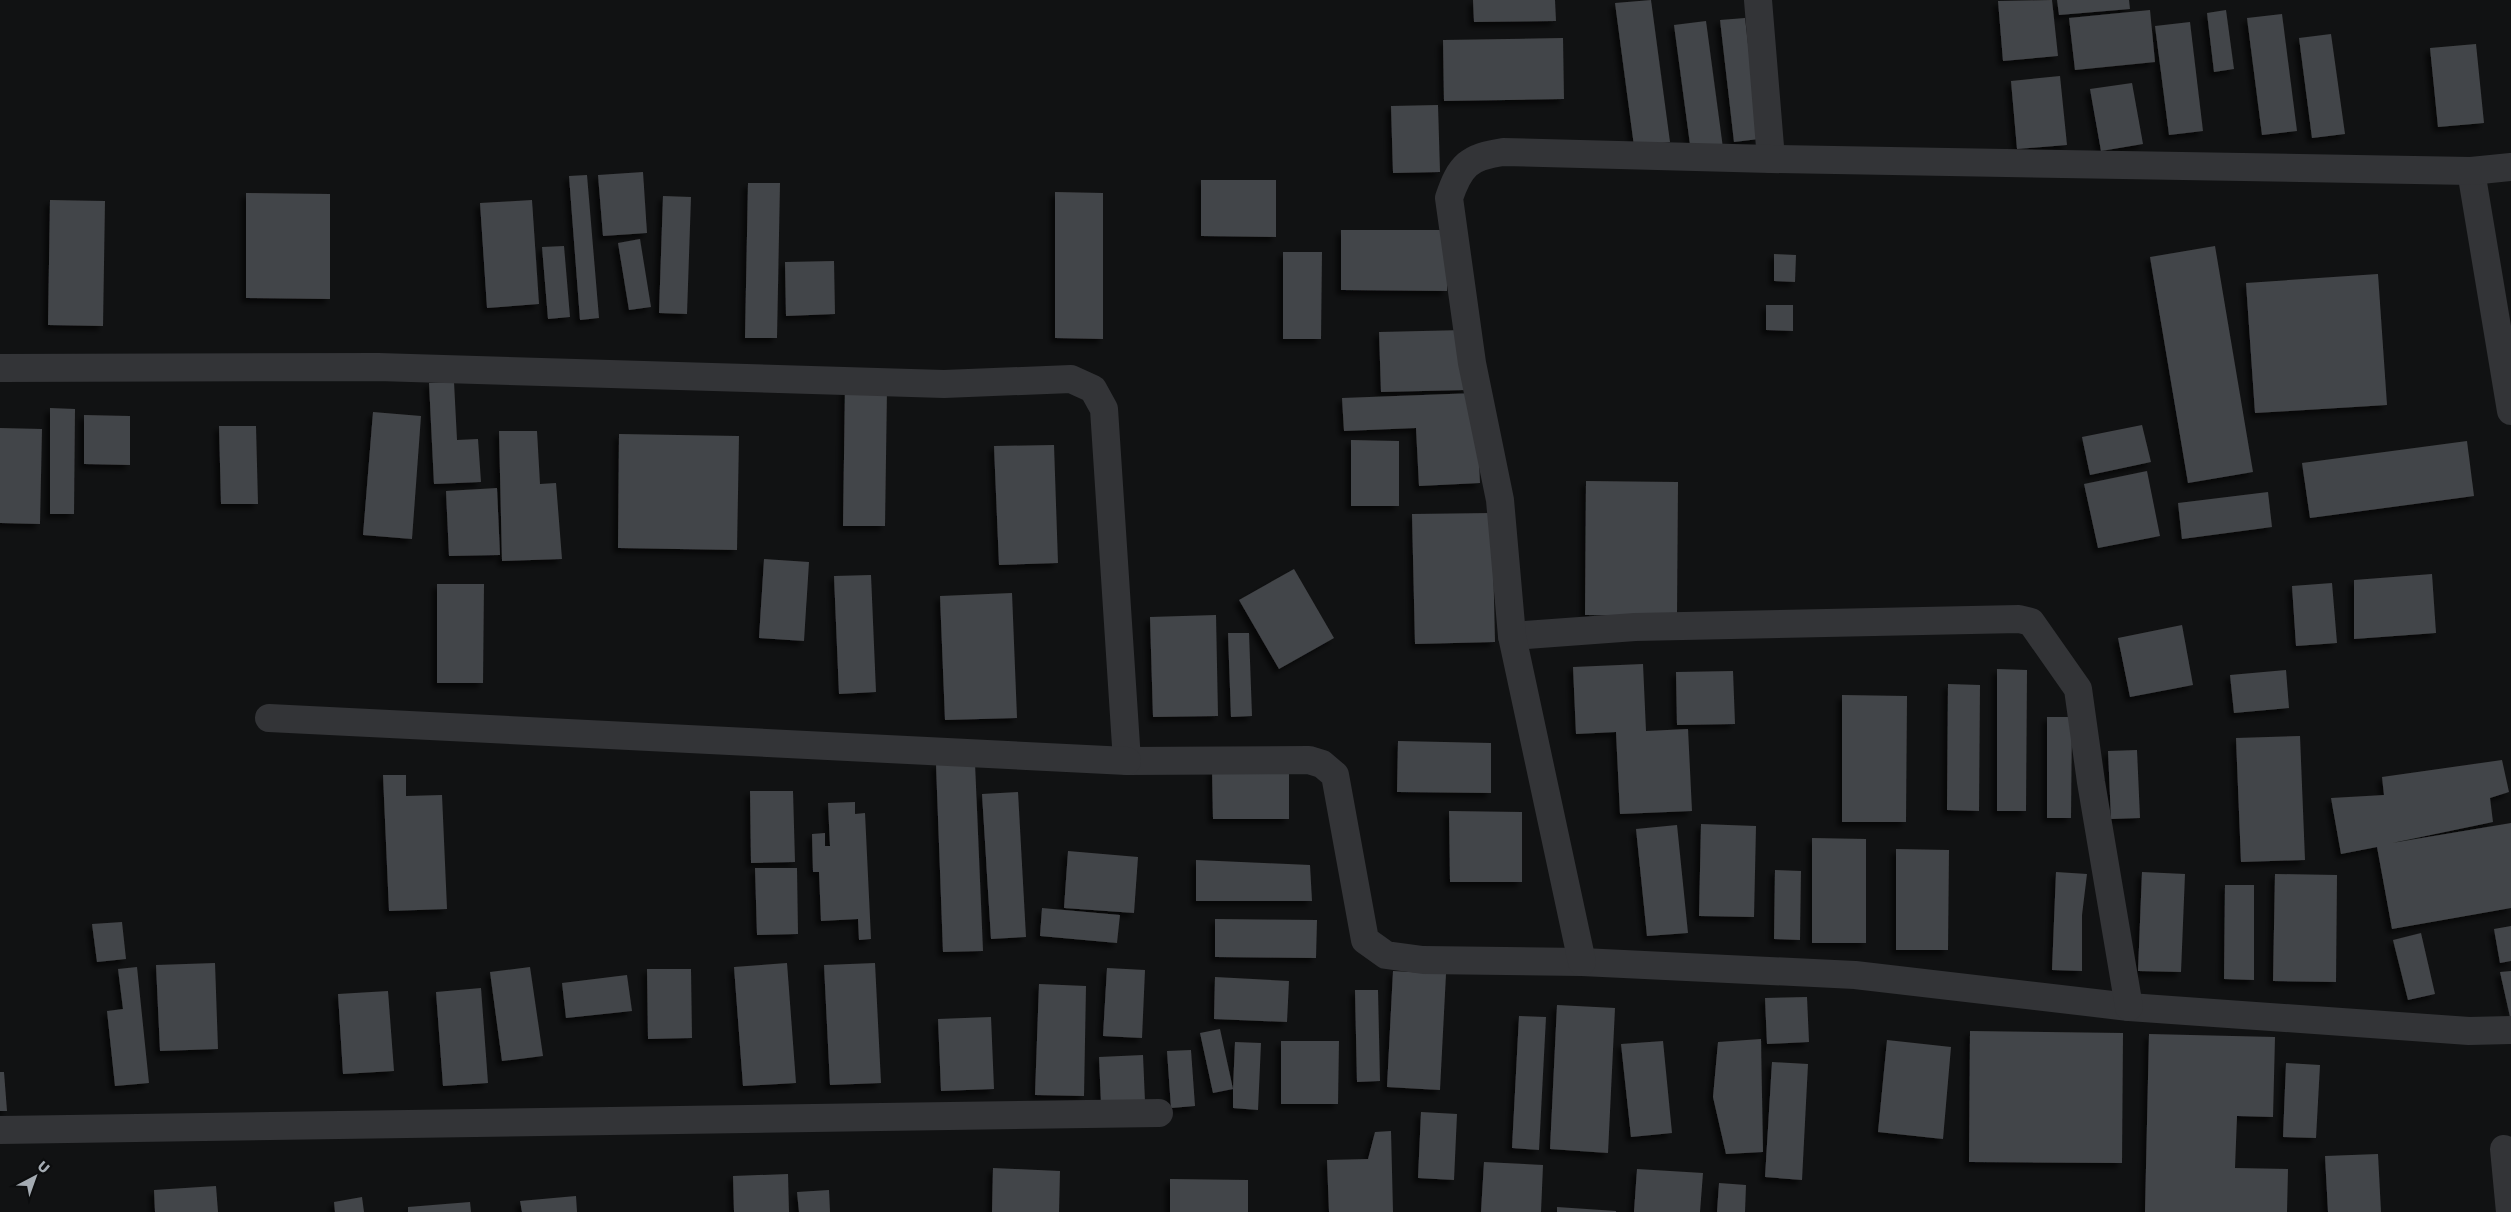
<svg xmlns="http://www.w3.org/2000/svg" width="2511" height="1212" font-family="'Golos Text',sans-serif">
	<defs>
		<filter id="shadow"><feDropShadow dx="-4.5" dy="4.5" stdDeviation="2.5" flood-color="#0009"/></filter>
	</defs>
	<rect width="100%" height="100%" fill="#111213"/>
	<g fill="#434548" filter="url(#shadow)">
		<polygon points="1473,0 1555,0 1556,21 1474,22"/>
		<polygon points="1651,0 1670,142 1634,146 1615,3"/>
		<polygon points="2052,0 2058,56 2003,61 1998,1"/>
		<polygon points="2057,0 2129,0 2130,9 2059,15"/>
		<polygon points="2150,10 2155,62 2075,70 2069,18"/>
		<polygon points="2226,10 2234,69 2214,72 2207,13"/>
		<polygon points="2282,14 2297,131 2262,135 2247,18"/>
		<polygon points="1745,18 1759,139 1734,142 1720,20"/>
		<polygon points="1706,21 1723,148 1691,152 1674,25"/>
		<polygon points="2190,22 2203,131 2169,135 2155,26"/>
		<polygon points="2331,34 2345,134 2312,138 2299,38"/>
		<polygon points="1563,38 1564,99 1444,101 1443,40"/>
		<polygon points="2476,44 2484,123 2438,127 2430,48"/>
		<polygon points="2060,76 2067,145 2017,149 2011,81"/>
		<polygon points="2132,83 2143,144 2101,151 2090,89"/>
		<polygon points="1438,105 1440,172 1393,173 1391,106"/>
		<polygon points="643,172 647,233 603,236 598,175"/>
		<polygon points="587,175 599,318 580,320 569,176"/>
		<polygon points="1201,180 1276,180 1276,237 1201,236"/>
		<polygon points="748,183 780,183 777,338 745,338"/>
		<polygon points="1055,192 1103,193 1103,339 1055,338"/>
		<polygon points="246,193 330,194 330,299 246,298"/>
		<polygon points="663,196 691,197 687,314 659,313"/>
		<polygon points="50,200 105,201 103,326 48,325"/>
		<polygon points="532,200 539,304 487,308 480,203"/>
		<polygon points="1341,230 1447,230 1447,291 1341,290"/>
		<polygon points="640,239 651,307 629,310 618,243"/>
		<polygon points="564,246 570,317 548,319 542,247"/>
		<polygon points="2215,246 2253,472 2188,483 2150,257"/>
		<polygon points="1283,252 1322,252 1321,339 1283,339"/>
		<polygon points="1774,254 1796,255 1795,282 1774,281"/>
		<polygon points="834,261 835,314 786,316 785,262"/>
		<polygon points="2378,274 2387,405 2255,413 2246,283"/>
		<polygon points="1766,305 1793,305 1793,331 1766,330"/>
		<polygon points="1465,330 1466,390 1381,392 1379,332"/>
		<polygon points="454,382 457,440 478,439 481,482 434,484 429,383"/>
		<polygon points="845,388 887,389 885,526 843,526"/>
		<polygon points="1476,393 1480,483 1419,486 1416,428 1344,431 1342,398"/>
		<polygon points="50,408 75,409 74,514 50,514"/>
		<polygon points="373,412 421,416 412,539 363,535"/>
		<polygon points="84,415 130,416 130,465 84,464"/>
		<polygon points="2142,425 2151,462 2090,475 2082,437"/>
		<polygon points="219,426 256,426 258,504 221,504"/>
		<polygon points="0,428 42,429 40,524 0,523"/>
		<polygon points="499,431 537,431 540,484 556,483 562,559 502,561"/>
		<polygon points="619,434 739,436 737,550 618,548"/>
		<polygon points="1351,440 1399,441 1399,506 1351,506"/>
		<polygon points="2467,441 2474,496 2310,518 2302,463"/>
		<polygon points="1054,445 1058,563 999,565 994,446"/>
		<polygon points="2147,471 2160,536 2098,548 2084,484"/>
		<polygon points="1586,481 1678,482 1677,616 1585,615"/>
		<polygon points="497,488 500,555 449,556 446,491"/>
		<polygon points="2268,492 2272,527 2182,539 2178,503"/>
		<polygon points="1492,513 1495,642 1415,644 1412,514"/>
		<polygon points="764,559 809,562 804,641 759,638"/>
		<polygon points="1294,569 1334,638 1279,669 1239,600"/>
		<polygon points="2432,574 2436,633 2354,639 2354,580"/>
		<polygon points="871,575 876,692 839,694 834,576"/>
		<polygon points="2332,583 2337,643 2296,646 2292,586"/>
		<polygon points="437,584 484,584 483,683 437,683"/>
		<polygon points="1012,593 1017,718 945,720 940,596"/>
		<polygon points="1216,615 1218,716 1153,717 1150,617"/>
		<polygon points="2182,625 2193,685 2130,697 2118,638"/>
		<polygon points="1228,633 1249,633 1252,716 1231,717"/>
		<polygon points="1643,664 1646,731 1688,729 1692,811 1620,814 1616,732 1576,734 1573,667"/>
		<polygon points="1997,669 2027,670 2026,811 1997,811"/>
		<polygon points="2286,670 2289,708 2234,713 2230,675"/>
		<polygon points="1733,671 1735,724 1677,725 1676,672"/>
		<polygon points="1948,684 1980,685 1979,811 1947,810"/>
		<polygon points="1842,695 1907,696 1906,822 1842,822"/>
		<polygon points="2047,717 2072,717 2071,818 2047,818"/>
		<polygon points="2300,736 2305,860 2241,862 2236,738"/>
		<polygon points="1398,741 1491,743 1491,793 1397,792"/>
		<polygon points="2137,750 2140,818 2111,819 2108,751"/>
		<polygon points="2502,760 2509,792 2490,798 2493,822 2392,843 2511,823 2511,908 2392,929 2377,847 2341,854 2331,798 2384,795 2382,777"/>
		<polygon points="975,763 983,951 943,952 936,764"/>
		<polygon points="1212,769 1289,769 1289,819 1213,819"/>
		<polygon points="383,775 406,775 406,796 442,795 447,909 389,911"/>
		<polygon points="750,791 793,791 795,862 751,863"/>
		<polygon points="1018,792 1026,937 991,939 982,794"/>
		<polygon points="855,802 855,814 865,813 871,939 859,940 858,919 821,921 819,872 813,872 812,834 825,833 825,846 830,846 828,803"/>
		<polygon points="1449,811 1522,812 1522,882 1450,882"/>
		<polygon points="1701,824 1756,826 1754,917 1699,916"/>
		<polygon points="1677,825 1688,933 1647,936 1636,829"/>
		<polygon points="1812,838 1866,839 1866,943 1812,943"/>
		<polygon points="1896,849 1949,850 1948,950 1896,950"/>
		<polygon points="1068,851 1138,857 1134,913 1064,908"/>
		<polygon points="1196,860 1310,865 1312,901 1196,901"/>
		<polygon points="755,868 797,868 798,934 757,935"/>
		<polygon points="1775,870 1801,871 1800,940 1774,939"/>
		<polygon points="2056,872 2087,874 2082,915 2082,971 2052,970"/>
		<polygon points="2142,872 2185,874 2181,972 2138,971"/>
		<polygon points="2275,874 2337,875 2336,982 2273,981"/>
		<polygon points="2225,885 2254,885 2254,980 2224,979"/>
		<polygon points="1042,908 1120,915 1117,943 1040,936"/>
		<polygon points="1215,919 1317,920 1316,958 1215,957"/>
		<polygon points="122,922 126,959 97,962 92,924"/>
		<polygon points="2511,926 2511,961 2500,963 2494,929"/>
		<polygon points="2421,933 2435,994 2408,1000 2393,940"/>
		<polygon points="215,963 218,1049 160,1051 156,965"/>
		<polygon points="787,963 796,1083 743,1086 734,967"/>
		<polygon points="875,963 881,1083 830,1085 824,965"/>
		<polygon points="137,967 149,1083 115,1086 107,1011 123,1009 118,969"/>
		<polygon points="530,967 543,1056 502,1061 490,972"/>
		<polygon points="1107,968 1145,970 1142,1038 1103,1036"/>
		<polygon points="647,969 691,969 692,1038 648,1039"/>
		<polygon points="1393,971 1446,974 1440,1090 1387,1087"/>
		<polygon points="2511,971 2511,1017 2510,1017 2500,972"/>
		<polygon points="627,975 632,1011 566,1018 562,983"/>
		<polygon points="1215,977 1289,981 1287,1022 1214,1019"/>
		<polygon points="1039,984 1086,986 1084,1096 1035,1095"/>
		<polygon points="481,988 488,1083 443,1086 436,992"/>
		<polygon points="1355,990 1378,990 1380,1081 1357,1082"/>
		<polygon points="388,991 394,1071 343,1074 338,994"/>
		<polygon points="1807,997 1809,1042 1767,1044 1765,998"/>
		<polygon points="1557,1005 1615,1008 1608,1153 1550,1149"/>
		<polygon points="1519,1016 1546,1017 1539,1150 1512,1148"/>
		<polygon points="991,1017 994,1089 941,1091 938,1019"/>
		<polygon points="1220,1029 1233,1089 1235,1042 1261,1043 1258,1110 1233,1108 1233,1089 1213,1093 1200,1033"/>
		<polygon points="1970,1031 2123,1033 2122,1163 1969,1162"/>
		<polygon points="2149,1034 2275,1037 2273,1117 2237,1116 2235,1168 2288,1169 2287,1212 2145,1212"/>
		<polygon points="1761,1039 1763,1152 1726,1154 1713,1097 1718,1042"/>
		<polygon points="1887,1040 1951,1047 1943,1139 1878,1132"/>
		<polygon points="1281,1041 1339,1041 1338,1104 1281,1104"/>
		<polygon points="1663,1041 1672,1133 1631,1137 1621,1044"/>
		<polygon points="1191,1050 1195,1106 1171,1108 1167,1051"/>
		<polygon points="1143,1055 1145,1102 1101,1103 1099,1057"/>
		<polygon points="1772,1062 1808,1064 1802,1180 1765,1177"/>
		<polygon points="2286,1063 2320,1065 2316,1138 2283,1137"/>
		<polygon points="0,1072 4,1072 7,1111 0,1111"/>
		<polygon points="1421,1112 1457,1114 1454,1180 1418,1178"/>
		<polygon points="1391,1131 1393,1212 1329,1212 1327,1160 1368,1159 1375,1132"/>
		<polygon points="2378,1154 2381,1212 2328,1212 2325,1156"/>
		<polygon points="1484,1162 1543,1165 1541,1212 1481,1212"/>
		<polygon points="993,1168 1060,1171 1059,1212 992,1212"/>
		<polygon points="1637,1169 1703,1173 1700,1212 1634,1212"/>
		<polygon points="788,1174 789,1212 734,1212 733,1176"/>
		<polygon points="1170,1179 1248,1180 1248,1212 1170,1212"/>
		<polygon points="1719,1183 1746,1185 1745,1212 1717,1212"/>
		<polygon points="216,1186 218,1212 155,1212 154,1190"/>
		<polygon points="829,1190 830,1212 799,1212 797,1192"/>
		<polygon points="576,1196 577,1212 522,1212 520,1201"/>
		<polygon points="362,1197 364,1212 335,1212 334,1202"/>
		<polygon points="470,1202 471,1212 408,1212 408,1207"/>
		<polygon points="1557,1207 1616,1211 1616,1212 1557,1212"/>
	</g>
	<g fill="none" stroke-linecap="round" stroke-linejoin="round">
		<g stroke="#333437" stroke-width="28">
			<polyline points="1758,0 1771,159"/>
			<polyline points="2471,171 2511,411"/>
			<polyline points="0,368 378,367 944,384 1071,379 1093,389 1104,409 1127,761 1309,760 1322,764 1335,775 1365,940 1386,955 1423,960 1582,962 1855,975 2129,1007 2469,1031 2511,1030"/>
			<polyline points="1512,636 1635,627 2019,619 2031,622 2078,689 2091,782 2129,1007"/>
			<polyline points="269,718 1127,761"/>
			<path d="M1582,962L1512,636L1500,500L1472,363L1449,198C1460,165 1469,157 1503,152L1771,159L2471,171L2511,167"/>
			<polyline points="0,1130 1159,1113"/>
			<polyline points="2504,1149 2510,1212"/>
		</g>
	</g>
	<g transform="translate(35 1177) rotate(41)" stroke="#0c0d0e" stroke-width="4" paint-order="stroke">
	<path d="M0-4L9 19L0 12L-9 19Z" fill="#a4abb2"/>
	<text y="-8" font-size="14" font-weight="bold" text-anchor="middle" fill="#a4abb2">U</text>
	</g>
</svg>
